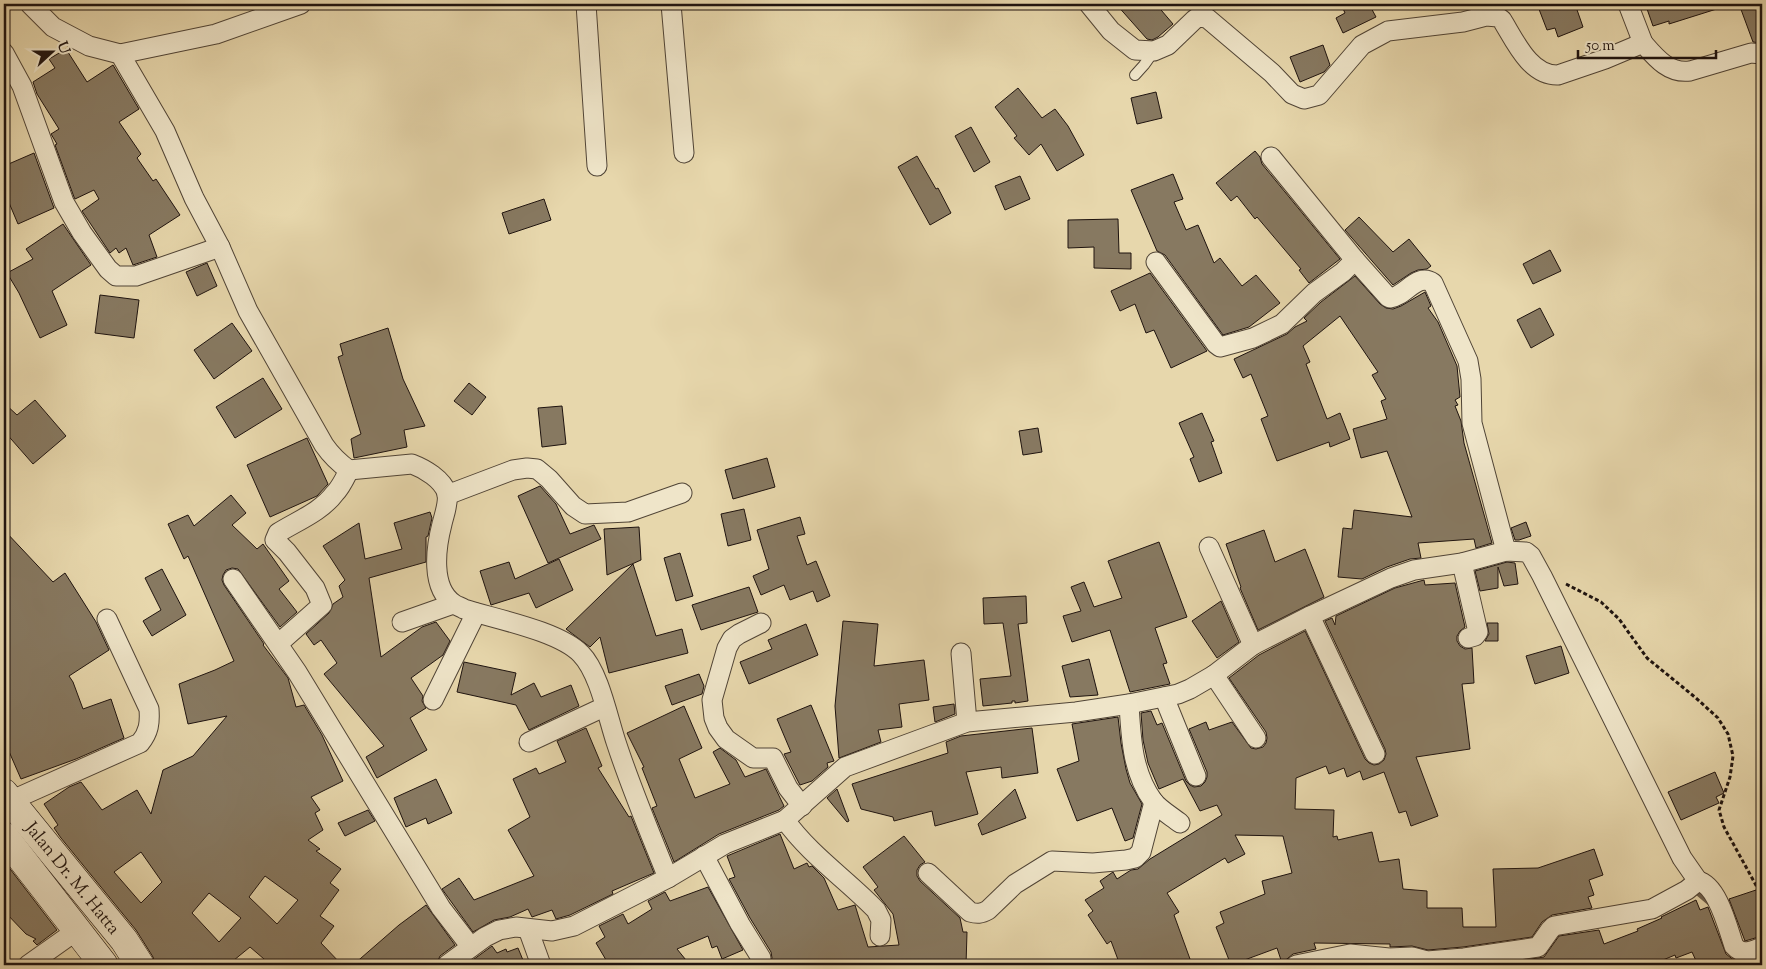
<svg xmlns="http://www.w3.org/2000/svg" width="1766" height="969" font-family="'Sorts Mill Goudy',serif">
	<rect width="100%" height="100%" fill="#e7d7ac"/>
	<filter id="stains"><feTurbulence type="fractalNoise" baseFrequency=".004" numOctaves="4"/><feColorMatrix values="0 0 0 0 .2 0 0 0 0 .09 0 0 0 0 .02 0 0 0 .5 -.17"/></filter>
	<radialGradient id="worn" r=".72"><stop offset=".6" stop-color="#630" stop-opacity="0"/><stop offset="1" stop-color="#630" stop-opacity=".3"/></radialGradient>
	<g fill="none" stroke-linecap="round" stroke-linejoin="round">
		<polyline stroke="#6e604d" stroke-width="5.5" points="1692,888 1712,905"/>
	</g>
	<g fill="#877961" stroke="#1e130f" fill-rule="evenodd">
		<polygon points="1116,4 1156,4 1173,24 1158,37 1152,40 1147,39"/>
		<polygon points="1341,4 1369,4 1376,17 1343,33 1336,18 1345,13"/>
		<polygon points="1537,4 1575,4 1583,27 1558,37 1555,28 1547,30"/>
		<polygon points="1654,4 1722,4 1723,7 1669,24 1669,21 1653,26 1646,6"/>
		<polygon points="1739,4 1762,4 1762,43 1753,42"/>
		<polygon points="1323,45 1330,65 1324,72 1300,82 1290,57"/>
		<polygon points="66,49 87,82 113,65 139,109 119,122 141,154 137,158 153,181 156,179 180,215 149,235 157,257 133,265 126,248 119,253 116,248 110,253 82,211 99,199 94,190 75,199 74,197 55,145 57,144 51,134 59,129 37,94 33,82 55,68 49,59"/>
		<polygon points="1018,88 1042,118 1055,109 1068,126 1084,155 1057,171 1041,144 1029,155 1014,138 1017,136 995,107"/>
		<polygon points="1156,92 1162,118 1137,124 1131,98"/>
		<polygon points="971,127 990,162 974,172 955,136"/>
		<polygon points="1255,151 1260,157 1262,164 1340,259 1309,283 1299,270 1301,269 1257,217 1255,219 1237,196 1231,201 1216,183"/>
		<polygon points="34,153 54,208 18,224 4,191 4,166"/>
		<polygon points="917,156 936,189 938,188 951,213 930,225 898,167"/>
		<polygon points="1173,174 1183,199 1174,202 1186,230 1198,225 1214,263 1220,258 1242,286 1256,275 1280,303 1249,327 1223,335 1165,255 1157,251 1131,190"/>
		<polygon points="1020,176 1030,199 1005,210 995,186"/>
		<polygon points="544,199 551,220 509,234 502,213"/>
		<polygon points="1359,217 1393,252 1409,239 1431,266 1427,269 1418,270 1411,273 1393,285 1345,230"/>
		<polygon points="1118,219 1119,253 1131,253 1131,269 1094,268 1094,247 1068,248 1068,220"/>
		<polygon points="63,224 91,265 52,291 67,325 40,338 19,293 7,273 33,259 26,249"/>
		<polygon points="1550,250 1561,271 1533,284 1523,264"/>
		<polygon points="207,263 217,286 197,296 186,272"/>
		<polygon points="1150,273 1207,351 1171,368 1154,330 1146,333 1135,304 1120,311 1111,291"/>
		<polygon points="1355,276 1380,304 1386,308 1393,309 1401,306 1425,292 1431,306 1428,308 1438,322 1457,366 1460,397 1455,400 1458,405 1455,406 1461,421 1464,443 1492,543 1476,548 1474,539 1418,543 1421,558 1410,559 1387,567 1362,579 1338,577 1343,528 1352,529 1354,510 1412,517 1387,451 1361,458 1353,429 1387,419 1381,401 1386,399 1372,375 1378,372 1340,316 1303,346 1310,362 1306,364 1327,419 1340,413 1350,439 1330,447 1329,442 1277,461 1261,419 1268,416 1251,374 1243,378 1234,359 1287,334 1295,327 1307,321 1304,318 1321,302"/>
		<polygon points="100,295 139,300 134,338 95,333"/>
		<polygon points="1540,308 1554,335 1531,348 1517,320"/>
		<polygon points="232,323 252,351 214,379 194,350"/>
		<polygon points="388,328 403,379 425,426 404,430 407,447 354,458 351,439 361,434 338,357 343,355 340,344"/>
		<polygon points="263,378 282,409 235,438 216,407"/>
		<polygon points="469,383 486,397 472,415 454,401"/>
		<polygon points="35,400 66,436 33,464 4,431 4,403 17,415"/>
		<polygon points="562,406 566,444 542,447 538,408"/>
		<polygon points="1202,413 1214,441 1211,442 1222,473 1199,482 1190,459 1194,457 1179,423"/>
		<polygon points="1038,428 1042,452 1023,455 1019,431"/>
		<polygon points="307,438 328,484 317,496 270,517 247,465"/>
		<polygon points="767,458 775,487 733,499 725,470"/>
		<polygon points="540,486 556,504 570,534 594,525 601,539 548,563 518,496"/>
		<path d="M231,495L246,513L232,525L257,549L263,544L289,581L279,589L297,612L280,627L238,569L232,568L226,570L223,575L222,580L224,585L264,644L263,645L288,678L296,707L304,705L322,735L343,781L311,797L320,810L315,813L323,830L308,840L320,849L316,851L341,869L330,883L339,890L320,916L334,926L321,943L342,965H271L250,947L228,965H155L153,957L136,930L61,838L54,828L58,825L44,804L69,787L81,782L102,810L137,790L151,814L163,770L193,756L227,716L188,724L179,684L215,670L234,661L188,556L184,559L168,524L188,515L194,526ZM141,852L162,882L141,903L114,872ZM265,876L298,900L277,924L249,897ZM209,893L241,918L219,942L192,913Z"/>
		<polygon points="744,509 751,540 728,546 721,514"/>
		<polygon points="430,512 432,518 428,536 426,537 426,562 369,578 381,657 422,627 436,622 450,641 443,655 411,678 423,696 422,701 426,708 410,718 427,750 377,778 366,757 384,746 324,674 337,663 321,640 314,645 306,634 329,613 333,604 343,597 339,586 345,580 323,546 359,523 365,559 402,549 394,523"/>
		<polygon points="800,517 805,534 797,536 807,565 816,561 830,596 817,602 813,591 790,600 784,585 761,595 753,576 769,569 757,530"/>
		<polygon points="1526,522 1531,536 1519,540 1515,540 1511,528"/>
		<polygon points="639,527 641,560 607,575 604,529"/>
		<polygon points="4,530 53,582 65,573 96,622 109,650 69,676 73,682 83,709 111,699 124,738 76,759 21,779 4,740"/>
		<polygon points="1264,530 1275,562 1305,549 1324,597 1258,630 1240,588 1241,587 1226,544"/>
		<polygon points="1159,542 1187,617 1155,628 1167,663 1163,664 1170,684 1130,692 1110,630 1072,642 1063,616 1081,611 1071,587 1084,582 1094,607 1122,598 1108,561"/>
		<polygon points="680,553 693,596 676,601 664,558"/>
		<polygon points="559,559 573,590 536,608 529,593 491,605 480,571 509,562 515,579"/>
		<polygon points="1507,562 1515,563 1518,584 1504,586 1498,567 1498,588 1480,591 1475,571"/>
		<polygon points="633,564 656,636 682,629 688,653 609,673 600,637 590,647 566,629"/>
		<polygon points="162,569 186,615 152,636 143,621 161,610 145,578"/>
		<polygon points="1424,580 1425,585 1455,583 1465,627 1460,631 1457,636 1457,641 1460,646 1465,649 1472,648 1474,683 1462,684 1470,749 1416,757 1438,816 1411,826 1406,811 1399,813 1384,772 1363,780 1360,771 1347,777 1344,768 1329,774 1326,766 1296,778 1295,809 1334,810 1333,837 1337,836 1338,840 1372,832 1379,862 1399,859 1403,889 1427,891 1427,908 1462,908 1463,927 1496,927 1493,869 1538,868 1594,849 1603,875 1589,880 1594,895 1588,897 1592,908 1552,915 1542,922 1532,937 1463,947 1428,950 1412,946 1390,947 1390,944 1314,943 1316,949 1293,954 1282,963 1277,948 1231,965 1216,927 1224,923 1220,912 1265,894 1262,881 1292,873 1283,836 1235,835 1245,854 1228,863 1225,858 1167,893 1179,912 1174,915 1190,959 1173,965 1120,965 1111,941 1107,944 1088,915 1093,911 1085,900 1104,888 1100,881 1113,872 1117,879 1131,870 1138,869 1150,859 1222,815 1217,805 1200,811 1183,779 1159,789 1148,763 1143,740 1141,713 1151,711 1157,725 1162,723 1186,781 1190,785 1194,787 1201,786 1205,782 1207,777 1207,772 1189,729 1206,722 1209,730 1232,722 1251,748 1256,749 1263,747 1266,743 1267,738 1266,732 1229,678 1259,655 1305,631 1365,759 1369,763 1374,765 1379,764 1384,760 1386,754 1385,749 1325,621 1332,618 1335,625 1336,616 1395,588"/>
		<polygon points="749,587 758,612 701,630 692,605"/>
		<polygon points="1026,596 1027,623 1018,624 1028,701 1015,703 1015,701 1012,701 1012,703 983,706 980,679 1011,676 1003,623 984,624 983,598"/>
		<polygon points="1221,601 1239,642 1217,658 1192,621"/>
		<polygon points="843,621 878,624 874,666 924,660 929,700 899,704 902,727 878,730 881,742 839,758 835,706"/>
		<polygon points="1487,623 1498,623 1498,641 1485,641 1489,634"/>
		<polygon points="806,624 818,655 749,684 740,662 772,649 768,640"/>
		<polygon points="1561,646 1569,673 1535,684 1526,656"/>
		<polygon points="1089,659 1098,695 1070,697 1062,666"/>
		<polygon points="464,662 516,673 511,695 534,683 541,697 571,685 579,706 529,730 516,705 457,692"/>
		<polygon points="699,674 704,686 702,694 672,705 665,686"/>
		<polygon points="954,704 955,714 935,722 933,707"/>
		<polygon points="811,705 834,761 827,763 828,767 812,781 800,785 784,754 791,752 777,719"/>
		<polygon points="684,706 702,748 679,759 695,798 730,784 713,752 720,748 736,760 745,777 766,769 784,806 779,810 719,834 674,862 652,808 657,806 642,768 644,767 627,733"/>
		<polygon points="1118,717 1121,743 1126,769 1130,783 1142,804 1133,838 1125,841 1112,808 1077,821 1057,769 1079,761 1072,724"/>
		<polygon points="586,728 602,766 598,768 629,817 631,816 654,873 612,891 613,894 570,915 556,919 552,910 532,917 528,909 510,917 494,920 473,932 442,889 459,878 474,900 534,876 508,830 530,817 513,779 536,768 539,774 566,762 557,741"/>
		<polygon points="1032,728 1038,773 1002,778 1001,767 966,772 978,814 935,826 932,811 894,821 893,817 861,809 852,784 948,753 946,742 961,736"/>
		<polygon points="1715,772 1724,793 1716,797 1719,803 1681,820 1668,792"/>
		<polygon points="436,779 452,813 428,824 426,818 406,827 394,798"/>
		<polygon points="837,789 849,821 847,822 827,798"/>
		<polygon points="1015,789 1026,818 982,835 978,824"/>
		<polygon points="368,810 375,821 345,836 338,823"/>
		<polygon points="780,834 794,869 807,863 809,867 812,866 824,878 838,910 855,905 868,947 899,945 893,914 874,890 878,887 863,867 904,836 925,862 920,865 917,870 917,876 920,881 960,918 963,932 967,932 966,965 769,965 772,958 771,952 750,918 729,879 735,877 727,856"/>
		<polygon points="4,861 57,930 37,945 33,941 36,939 26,934 4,911"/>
		<polygon points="708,887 743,950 722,959 717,946 712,948 708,936 677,949 690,965 609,965 596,943 605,937 599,926 623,914 628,924 652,909 648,901 665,892 670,901"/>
		<polygon points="1756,890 1762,907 1762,936 1745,941 1729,899"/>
		<polygon points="1696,900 1700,910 1708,907 1726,954 1735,961 1741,963 1749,963 1762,959 1762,965 1698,965 1692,952 1676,958 1675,955 1651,965 1492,965 1544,957 1559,936 1599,930 1604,944 1638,931 1637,929 1662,918 1661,917"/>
		<polygon points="426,905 455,945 440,956 436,965 353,965 399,925"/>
		<polygon points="492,946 497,953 506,949 507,952 518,948 525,965 466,965"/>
	</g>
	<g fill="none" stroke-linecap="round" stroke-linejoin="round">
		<defs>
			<polyline id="service" points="1135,75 1144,65 1154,51"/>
			<g id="minor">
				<path d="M30,4L53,27L89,46L120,54L165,131L194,198L220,247L248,311L324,445C331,455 339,463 349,470L412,464C425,469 442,479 447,493C449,503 444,515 442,524C436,547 430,588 454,604C457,606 461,607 464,609C495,619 559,631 581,654C599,672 608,718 616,742C631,788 650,833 668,878"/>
				<polyline points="586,4 597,166"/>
				<polyline points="671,4 684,153"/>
				<path d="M1089,4L1111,31L1135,50L1154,51L1168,45L1194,20L1198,17L1207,18L1272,73L1292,94L1304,99L1319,95L1362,45L1388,31L1463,22L1486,16L1498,17L1502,20C1515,41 1530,76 1558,75L1605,59L1643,43C1656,58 1669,74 1690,71L1751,53L1762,54"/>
				<polyline points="1628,4 1643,43"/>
				<polyline points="4,53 22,86 64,202 82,233 108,269 116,276 136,276 220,247"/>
				<polyline points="120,54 216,34 301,4"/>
				<path d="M1271,157L1355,260L1388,297L1390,298C1406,296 1417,272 1433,283L1468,361L1471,379L1472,423L1506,551"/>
				<polyline points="1156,262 1216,344 1220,347 1253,338 1282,324 1314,293 1343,272 1355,260"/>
				<polyline points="447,495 513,470 527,468 537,469 549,479 573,506 585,514 628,512 682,493"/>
				<polyline points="1209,547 1253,645"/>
				<polyline points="1462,563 1478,632 1475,636 1468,638"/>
				<polyline points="233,579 297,672 441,908 471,947"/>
				<polyline points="1310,616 1375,754"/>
				<polyline points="402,622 453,604"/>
				<polyline points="761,623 739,634 732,639 727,648 712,700 714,718 718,728 726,739 753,758 773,758 788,788 802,806"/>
				<path d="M278,644L322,605L315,588L287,552L275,540L278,533C297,521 321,512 335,493C341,487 345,478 349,470"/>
				<polyline points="961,653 967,722"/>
				<polyline points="1214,675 1256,738"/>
				<polyline points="1164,697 1196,776"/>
				<polyline points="433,700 476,613"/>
				<path d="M1129,704C1131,737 1132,772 1153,801C1159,809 1171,816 1180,823"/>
				<polyline points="529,742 604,707"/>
				<path d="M10,801L140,743C149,732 150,723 149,709L107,619"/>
				<path d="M785,820C810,855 846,879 876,910L881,920L880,936"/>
				<polyline points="704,856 740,924 761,958"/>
				<path d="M928,873L970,912C977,914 981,914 988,910L1015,884L1052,861L1093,863L1126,860L1135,858L1141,852L1154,802"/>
				<polyline points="528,929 541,965"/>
				<polyline points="28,965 76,931"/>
				<polyline points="447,965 485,937 499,930 516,927 552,931 574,926 668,878 725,844 785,820 845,767 967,722 1076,712 1129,704 1178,694 1190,689 1214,675 1253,645 1310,616 1391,578 1414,570 1462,563 1506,551 1526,552 1531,556 1542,576 1682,858 1698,881"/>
				<path d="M1296,965L1350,954L1389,958L1412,957L1427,961L1464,958L1538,947L1550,930L1554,926L1652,909L1687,890L1698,881C1718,885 1728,929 1734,946C1743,956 1751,951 1762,947"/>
			</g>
			<g id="secondary">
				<polyline points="4,793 124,940 140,965"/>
				<polyline points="4,836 104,965"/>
			</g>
		</defs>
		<use href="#service" stroke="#504436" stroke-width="12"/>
		<use href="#minor" stroke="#504436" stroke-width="21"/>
		<use href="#secondary" stroke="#1e130f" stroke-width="29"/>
		<polyline stroke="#1e130f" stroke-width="3" stroke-dasharray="4 2.5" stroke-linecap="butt" points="1566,584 1601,602 1619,619 1647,658 1696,698 1718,718 1728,734 1733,756 1730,777 1719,810 1724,827 1757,887 1762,905"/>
		<use href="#service" stroke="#efe5c9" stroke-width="10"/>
		<use href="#minor" stroke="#efe5c9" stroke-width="19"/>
		<use href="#secondary" stroke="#efe5c9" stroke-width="28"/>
	</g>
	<g text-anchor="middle" stroke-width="4" stroke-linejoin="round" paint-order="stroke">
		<g font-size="18" fill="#1e130f" stroke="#efe5c9">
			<text transform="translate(73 878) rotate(51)" y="6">Jalan Dr. M. Hatta</text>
		</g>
	</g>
	<rect width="1766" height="969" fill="none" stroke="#e7d7ac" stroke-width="20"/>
	<rect x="5" y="5" width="1756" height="959" fill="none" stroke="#1e130f" stroke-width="2.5"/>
	<rect x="10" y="10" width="1746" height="949" fill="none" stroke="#1e130f"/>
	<g transform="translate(52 52) rotate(69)" stroke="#efe5c9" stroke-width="4" paint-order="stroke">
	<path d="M0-4L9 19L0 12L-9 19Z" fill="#1e130f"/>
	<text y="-8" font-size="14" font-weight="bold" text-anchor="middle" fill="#1e130f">U</text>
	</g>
	<path d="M1578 50v8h138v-8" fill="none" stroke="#1e130f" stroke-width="2.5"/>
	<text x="1586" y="50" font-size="15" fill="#1e130f" stroke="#efe5c9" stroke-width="4" paint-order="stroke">50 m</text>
	<rect width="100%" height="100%" filter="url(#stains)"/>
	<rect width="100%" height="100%" fill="url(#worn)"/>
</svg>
